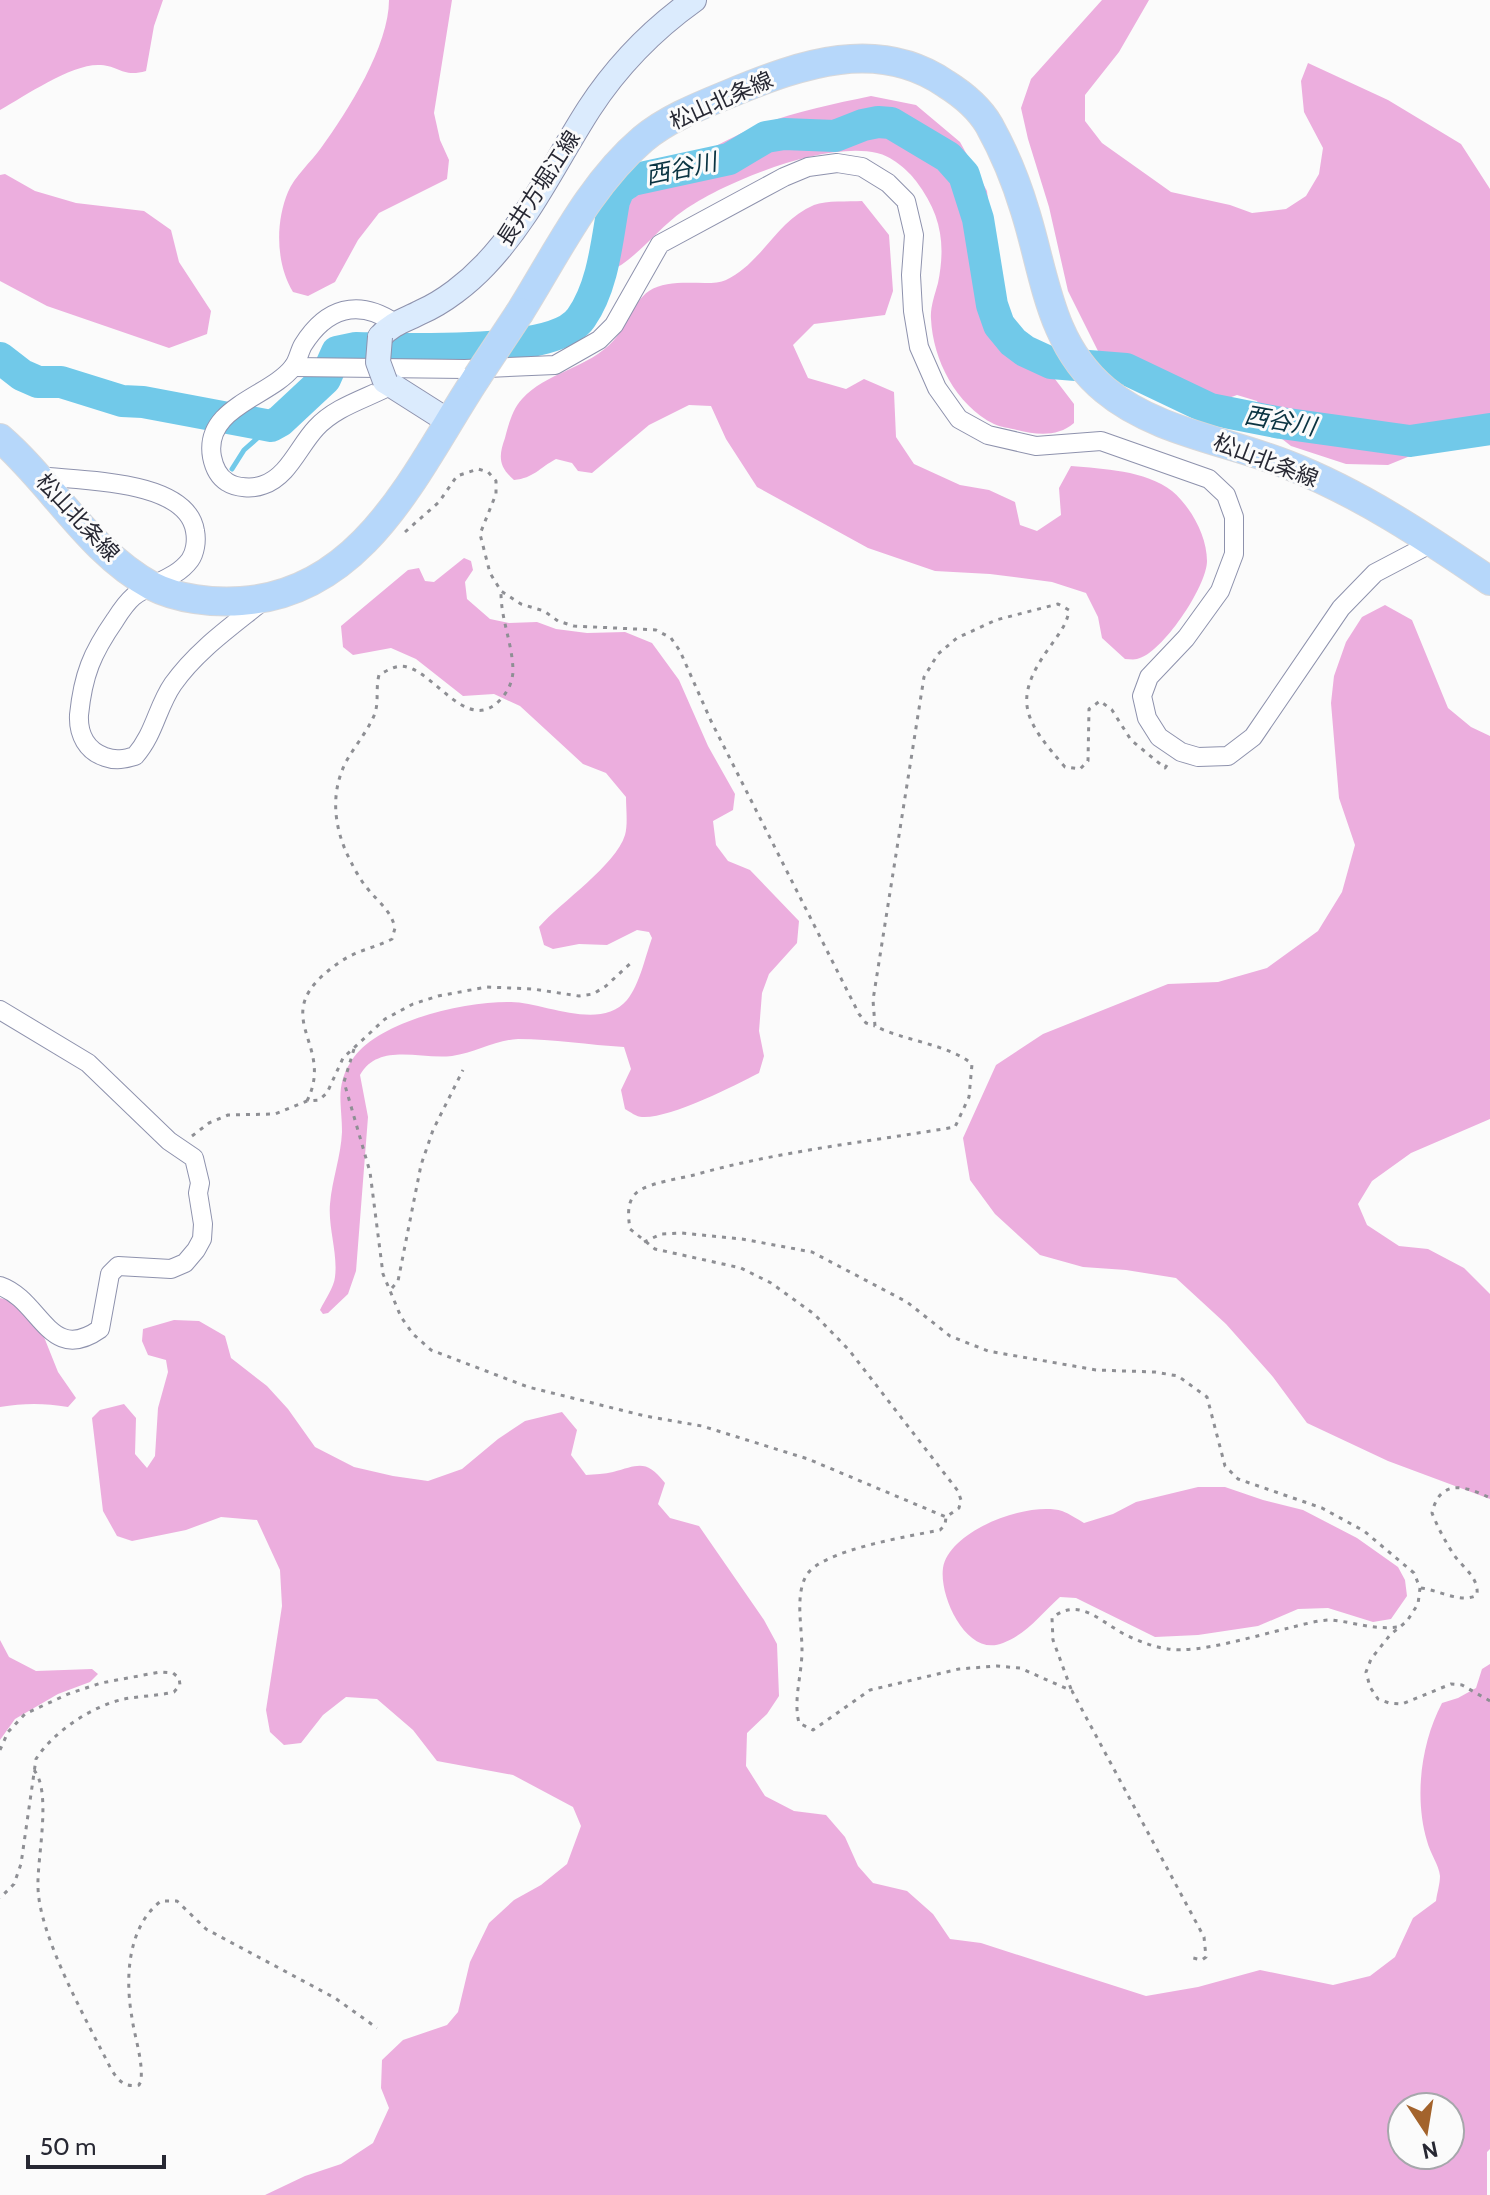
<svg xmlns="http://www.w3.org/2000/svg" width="1490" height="2195" font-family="Cabin,'Noto Sans JP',sans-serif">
	<rect width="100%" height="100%" fill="#fbfbfb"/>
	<g fill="#ecaede" fill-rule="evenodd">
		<path d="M0,0H163L154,26L146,71C122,78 119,65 98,65C70,65 25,96 0,110Z"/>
		<path d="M389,0H452L434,113L440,140L449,160L447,179L379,213L358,240L335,282L308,296L293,292C276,264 275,223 288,192C294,177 311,162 321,148C348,111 389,46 389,0Z"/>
		<polygon points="1102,0 1149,0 1119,52 1085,95 1085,121 1102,143 1171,192 1230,205 1252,213 1286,209 1306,196 1319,174 1323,148 1304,112 1301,81 1308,63 1388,100 1461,144 1490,189 1490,437 1452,439 1388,465 1346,464 1291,446 1267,427 1257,401 1237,395 1201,408 1142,387 1098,351 1068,291 1049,207 1028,139 1021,108 1031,79"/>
		<path d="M871,96L916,105L960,142L987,191L993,243L1007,307L1029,345L1074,404V423C1058,437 1037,435 1017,430C1010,428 1000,427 994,424C956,405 933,360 931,319C930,308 935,294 938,283C946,243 941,214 916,181C908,170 891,156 877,153C826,141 725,181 683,211C657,229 635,261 608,272L599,267C598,262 594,254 594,249C598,206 720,141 758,126C794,112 833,104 871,96Z"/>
		<polygon points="5,174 35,191 76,203 144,211 171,230 179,262 211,311 207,334 169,348 47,306 0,281 0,175"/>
		<path d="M862,201L889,235L893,291L885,315L814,324L793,345L808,378L846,389L864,379L894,392L896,437L914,464L960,485L989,490L1015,502L1020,525L1037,531L1061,515L1059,488L1071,466C1103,469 1145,470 1172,491C1191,507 1207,536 1207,561C1207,586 1162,654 1137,659C1133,660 1129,659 1125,659L1102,638L1098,617L1086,593L1052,582L990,574L935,571L868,548L757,487L726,439L711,406L689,405L649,425L592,473L578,471L572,463L556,459C539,468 534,478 514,480C499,467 498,457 505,438C508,426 513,408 522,399C546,372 588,369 614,340C627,326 632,303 649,291C672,276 710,288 726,280C762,263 776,221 814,205C827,200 848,202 862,201Z"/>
		<path d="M464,558L471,561L473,570L465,582L467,599L490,619L509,623L537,622L556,629L587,633L625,632L652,643L679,680L708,746L735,794L733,810L713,821L716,845L728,861L750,870L799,921L797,943L769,974L762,993L759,1031L764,1056L759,1073C734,1086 669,1119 642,1117C637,1117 630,1112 625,1109L621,1090L631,1069L624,1047C589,1045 553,1039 518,1039C495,1040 475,1053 452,1056C421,1060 379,1042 360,1075L368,1117L356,1271L348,1294L328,1313L323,1314L320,1310C325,1300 334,1287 335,1277C338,1253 328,1228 330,1204C332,1180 341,1156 342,1132C342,1102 334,1085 354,1057C382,1020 466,1001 511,1002C543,1002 600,1032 627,1000C640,984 645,957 652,938L649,932L637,930L607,945L579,944L553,949L544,945L539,927C561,902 616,865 625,835C628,824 626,809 626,797L606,773L583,764L520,706L494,694L463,696L416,659L391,648L353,655L343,647L341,626L408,570L419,568L425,581L434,582Z"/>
		<polygon points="1385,605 1412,620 1448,708 1471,727 1490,736 1490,1119 1411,1153 1372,1181 1358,1204 1367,1225 1399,1246 1428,1249 1464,1268 1490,1294 1490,1499 1388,1461 1307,1423 1273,1377 1226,1324 1176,1278 1126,1270 1083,1267 1040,1255 995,1214 970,1180 963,1138 996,1065 1043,1034 1168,984 1218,982 1267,968 1318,931 1342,892 1355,845 1339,798 1331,703 1334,676 1346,642 1362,617"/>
		<path d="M0,1298L17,1302L44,1337L58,1372L76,1398L68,1407C44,1403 24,1403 0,1407Z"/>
		<path d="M174,1320L199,1321L225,1336L231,1358L267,1386L288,1409L315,1447L354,1467L393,1476L428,1481L462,1469L498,1439L525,1421L562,1412L577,1430L571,1455L586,1475C595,1474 605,1474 613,1472C639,1465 646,1459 665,1483L658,1504L670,1518L699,1526L764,1620L777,1644L779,1696L767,1714L747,1733L746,1766L765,1796L794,1811L826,1815L845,1837L858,1866L873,1883L907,1891L933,1914L950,1939L981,1943L1146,1996L1198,1987L1260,1970L1333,1985L1370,1976L1395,1957L1413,1918L1436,1901C1437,1893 1440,1884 1440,1876C1439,1865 1430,1853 1427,1841C1414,1797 1421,1743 1442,1703L1458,1698L1476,1688L1482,1669L1490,1664V2149L1487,2152V2195H265L305,2176L341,2164L373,2143L389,2108L381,2088L382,2060L403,2040L447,2025L458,2012L470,1962L489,1923L514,1900L541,1885L567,1864L581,1826L573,1807L513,1775L437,1761L413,1730L377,1699L346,1697L323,1715L301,1743L284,1745L270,1732L266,1710L282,1606L280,1570L257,1520L221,1517L186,1530L132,1541L117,1536L103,1511L92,1418L100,1410L124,1404L136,1418L135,1454L147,1468L155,1456L158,1408L168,1372L166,1360L148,1355L142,1341L143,1329ZM1402,2107H1450V2155H1402Z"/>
		<path d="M1198,1487H1225L1263,1500L1303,1510L1357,1538L1398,1567L1405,1580L1407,1596L1391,1619L1373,1622L1328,1608L1298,1609L1258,1626L1198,1635L1155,1637L1076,1598L1060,1597C1041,1614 1027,1634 1003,1643C967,1658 939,1597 943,1568C949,1530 1029,1501 1062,1511C1070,1514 1077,1519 1084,1523L1113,1514L1136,1502Z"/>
		<polygon points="0,1640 9,1657 36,1671 92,1669 98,1674 90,1682 58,1694 15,1719 0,1740"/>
	</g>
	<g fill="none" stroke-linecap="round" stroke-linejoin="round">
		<polyline stroke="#71c9e9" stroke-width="5" points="232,469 244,450 271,426"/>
		<path stroke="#71c9e9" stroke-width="32" d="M0,358L22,375L38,382H61L122,401L143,402L271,426L280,421L325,379L337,352L356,348C402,349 555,356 581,318C604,285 607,239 614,201L619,189L632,180L729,159L766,137L784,134L835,136L863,125L878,122L891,123L948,157L964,175L978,219L992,305L999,325L1013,342L1025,351L1051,363L1126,369L1210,409L1281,423L1410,441L1490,429"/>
		<defs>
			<g id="street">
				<polyline points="293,367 465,369 555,365 599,340 614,325 660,244 784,177 808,167 837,163 862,167 888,183 906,201 914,235 911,275 913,311 919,347 937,388 959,419 988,435 1036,446 1101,441 1209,479 1226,495 1234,517 1234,554 1220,591 1186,638 1149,677 1142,696 1147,718 1159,737 1181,752 1198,757 1228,756 1253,737 1341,608 1375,573 1434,542"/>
				<path d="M390,386C365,399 335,407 316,428C299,446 288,477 263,485C253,489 236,488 227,482C219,477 214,467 212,457C203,407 270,397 293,367C298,361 299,352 303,345C326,308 358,298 395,323"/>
				<path d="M39,476C80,481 187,479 195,531C197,541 195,553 190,560C176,579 151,583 134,596C127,602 120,612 115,620C92,653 83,675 79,715C78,735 87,751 105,757C116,761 125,759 135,756C155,733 157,707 173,684C197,650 232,626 264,600"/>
				<path d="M0,1010L88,1063L169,1141L194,1158L200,1183L198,1193L203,1224L202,1239L196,1250L185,1263L171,1269L118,1266L110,1274L100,1329C49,1365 41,1300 0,1286"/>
			</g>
			<g id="secondary">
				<path d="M380,337C392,323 406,320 421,312C444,302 468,283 485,265C529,219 555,162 589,109C617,66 652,30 694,0"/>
				<polyline points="385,381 448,421"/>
			</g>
			<g id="primary">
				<path d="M520,312C557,253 589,185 643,139C668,118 702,105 731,93C801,64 878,37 946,84C962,94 979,108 989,125C1004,152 1016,181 1025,211C1045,274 1049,344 1105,390C1155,432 1229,441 1288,465C1360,493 1427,538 1490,581"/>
				<path d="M0,438C53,484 88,551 152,586C177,599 213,603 241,601C366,593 417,468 477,377"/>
			</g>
		</defs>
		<use href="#street" stroke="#8e92ad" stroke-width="20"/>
		<use href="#secondary" stroke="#8e92ad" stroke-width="26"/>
		<use href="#primary" stroke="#d8d8da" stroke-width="30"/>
		<g stroke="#8e8f94" stroke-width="3" stroke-dasharray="4 6" stroke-linecap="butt">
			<polyline points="405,532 439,502 457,476 478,469 488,472 496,481 496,494 480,534 490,573 501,591 521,604 544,611 558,621 574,626 656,630 671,638 680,651 711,721 859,1014 866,1023 875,1026"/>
			<path d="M1167,765L1165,768L1131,740L1112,710L1100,701L1089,709L1088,761L1080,769L1065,767C1025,721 1011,701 1049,648C1058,635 1067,625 1069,610L1058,604L996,620L957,638L938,654L924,677L873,1000L875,1026C904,1041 948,1044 972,1064L969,1097L955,1127C867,1142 779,1151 694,1175C677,1179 655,1182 640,1190C626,1199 628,1215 630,1229L655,1249L741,1268L771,1283L814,1314L849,1350L958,1491L961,1500L959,1508L946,1517L945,1525L940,1530C911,1536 820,1550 806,1576C795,1596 802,1627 802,1650C802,1675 793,1699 799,1723L813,1730L870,1690L959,1669L997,1666L1020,1668L1072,1691L1204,1937L1206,1957L1202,1960L1193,1958"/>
			<polyline points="354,1049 344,1082 370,1172 383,1274 401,1317 413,1334 431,1350 528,1387 645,1416 702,1426 808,1459 946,1517"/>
			<path d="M307,1101C337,1041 261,1016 340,962C357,950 375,948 392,939L395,928C391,910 378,902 367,888C361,881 355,870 351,862C334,830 329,793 347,760C355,746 366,733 373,718C380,704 375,690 379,675C388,670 397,664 407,667C437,675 469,735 501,699C508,691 512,683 513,672C513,645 501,620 501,593"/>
			<polyline points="192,1136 209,1123 228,1115 275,1114 307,1101 319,1100 327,1093 343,1058 385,1019 413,1004 438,996 487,987 533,989 579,996 593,994 606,986 633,961"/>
			<polyline points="644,1242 661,1234 681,1233 742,1239 812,1252 907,1302 950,1336 988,1351 1096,1370 1155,1372 1178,1376 1207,1397 1225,1466 1238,1479 1322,1508 1364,1531 1414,1573 1420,1588 1418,1604 1407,1621 1390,1635 1371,1659 1366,1672 1370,1687 1378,1699 1389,1703 1402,1704 1451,1684 1462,1685 1490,1701"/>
			<polyline points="392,1288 398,1281 421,1165 433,1130 463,1070"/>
			<path d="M1421,1588C1438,1590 1462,1604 1477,1595C1479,1577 1463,1568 1454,1555C1445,1541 1438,1528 1432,1513C1440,1478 1466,1486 1490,1498"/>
			<path d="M1071,1689L1053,1640L1052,1618C1080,1595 1102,1624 1128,1636C1141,1642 1154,1647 1168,1649C1198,1654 1258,1635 1289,1628C1302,1625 1317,1620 1331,1620C1354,1622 1373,1630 1397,1627"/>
			<path d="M0,1750L8,1732L25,1714L68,1694L101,1683L160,1672L173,1673L179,1678L180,1685L174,1692C157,1696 140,1696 124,1699C92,1706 53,1732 36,1759L21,1864L14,1884L0,1898"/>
			<path d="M34,1770C52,1792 37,1858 38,1886C38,1935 88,2023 111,2069C118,2080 124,2088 139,2085L141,2081C143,2060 135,2039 132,2018C125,1979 127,1927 161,1901H177L206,1929L335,1998L377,2028"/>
		</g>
		<use href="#street" stroke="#fff" stroke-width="18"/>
		<use href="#secondary" stroke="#dbebfd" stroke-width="24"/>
		<use href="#primary" stroke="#b6d7fa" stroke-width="28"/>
		<defs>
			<polyline id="secondary-bridge" points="380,337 378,362 385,381"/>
			<polyline id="primary-bridge" points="477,377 520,312"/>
		</defs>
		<use href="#secondary-bridge" stroke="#8e92ad" stroke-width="26" stroke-linecap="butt"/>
		<use href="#primary-bridge" stroke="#d8d8da" stroke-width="30" stroke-linecap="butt"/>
		<use href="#secondary-bridge" stroke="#dbebfd" stroke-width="24"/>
		<use href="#primary-bridge" stroke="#b6d7fa" stroke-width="28"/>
	</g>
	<g text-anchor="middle" stroke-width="6" stroke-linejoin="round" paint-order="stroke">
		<g font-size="22" fill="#272833" stroke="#fbfbfb">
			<text transform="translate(721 100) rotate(-24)" y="8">松山北条線</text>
			<text transform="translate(538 188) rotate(-57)" y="8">長井方堀江線</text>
			<text transform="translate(1266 460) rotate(21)" y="8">松山北条線</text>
			<text transform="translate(78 517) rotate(47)" y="8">松山北条線</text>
		</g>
		<g font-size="24" font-style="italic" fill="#0a3442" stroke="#fbfbfb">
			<text transform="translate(681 169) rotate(-12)" y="8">西谷川</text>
			<text transform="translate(1280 421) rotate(10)" y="8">西谷川</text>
		</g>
	</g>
	<g transform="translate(1426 2131) rotate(168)"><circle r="38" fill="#fbfbfb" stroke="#a6a7ab" stroke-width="2"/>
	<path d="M0-6L14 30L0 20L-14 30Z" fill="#a3632c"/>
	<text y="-12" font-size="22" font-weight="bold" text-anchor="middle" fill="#272833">N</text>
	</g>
	<path d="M28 2155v12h136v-12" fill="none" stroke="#272833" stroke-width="4"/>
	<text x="40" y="2155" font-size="24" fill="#272833" stroke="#fbfbfb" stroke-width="6" paint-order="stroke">50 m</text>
</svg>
